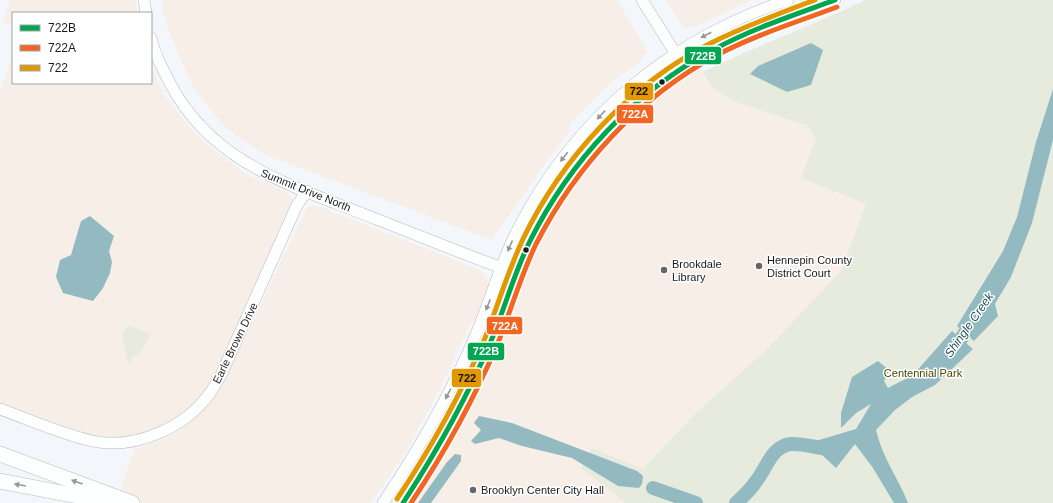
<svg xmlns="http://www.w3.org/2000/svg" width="1053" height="503" font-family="Arial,sans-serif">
	<rect width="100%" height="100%" fill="#f3f6fa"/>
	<g fill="#f7eee7">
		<polygon points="10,0 135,0 137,13 13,13 13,26 3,22"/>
		<polygon points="163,0 617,0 647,51 638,64 613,81 571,123 568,134 549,158 492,240 264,154 239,138 223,125 193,87 170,34 162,10"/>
		<polygon points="666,0 752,0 697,26 685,29"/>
		<polygon points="13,55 13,83 151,83 151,65 163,94 189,127 206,144 246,174 287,192 293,200 220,366 207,389 189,409 169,423 144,434 116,438 86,434 0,403 0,92"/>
		<polygon points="699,64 712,87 733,101 807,126 816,138 802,178 866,204 840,272 766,350 696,413 643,470 582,468 626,503 408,503 427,477 434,473 449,445 507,317 531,247 554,210 582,169 628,122"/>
		<polygon points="311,205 315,205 480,270 487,278 489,286 481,310 469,327 439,391 406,452 371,503 143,503 119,494 135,448 154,443 179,431 200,414 222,386 306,209"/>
	</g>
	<g fill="#e7ebdd">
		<path d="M865,0H1053V503H626L581,468L592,448L643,469L696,413L766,350L840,272L866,204L801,178L816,138L807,126L733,101L712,87L703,72C756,46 812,26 865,0Z"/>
		<polygon points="129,326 151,334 141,352 131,358 132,364 130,364 128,363 122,336 125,328"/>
	</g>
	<g fill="#94bac1">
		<polygon points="811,43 823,50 811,85 787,92 750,74 758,66"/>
		<polygon points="1053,89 1053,140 1032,223 1011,277 995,304 998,316 974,341 957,326 1003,251 1017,217 1036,142"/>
		<polygon points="90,216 114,236 109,251 112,262 110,273 103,288 93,301 63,293 56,277 60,260 71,255 81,221"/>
		<path d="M952,331L973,349L935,385L912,397L895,410L876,430C882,457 898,478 908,503H894L873,468L855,444L836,468L809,443L856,429L871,404L856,413L841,428V413L852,377L878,361L889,370L884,381L888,388L913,375Z"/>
		<polygon points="479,416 512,423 637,471 643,476 642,484 639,488 618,486 572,458 522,446 499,438 475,444 471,441 481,430 474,423"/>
		<polygon points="455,454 461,455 461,461 431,503 418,503 447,462"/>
	</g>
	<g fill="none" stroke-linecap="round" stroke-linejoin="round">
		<g stroke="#94bac1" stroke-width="14">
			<polyline points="950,353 959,342 975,317"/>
			<polyline points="653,488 696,503"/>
			<path d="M736,503C744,496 751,489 757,480C767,467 772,446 791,444C804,443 818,449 831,449"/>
		</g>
		<defs>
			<g id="secondary">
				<polyline points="144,0 146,13"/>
				<polyline points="642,0 679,59"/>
				<path d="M151,38C155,55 163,70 171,85C214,166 297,187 376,219C423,237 469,257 517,273"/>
				<path d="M0,409C30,420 61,434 92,441C135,450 185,428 210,393C214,388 217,381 221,375L297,205L307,191"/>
				<path d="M383,503C419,449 452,392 477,332C491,298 501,262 518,229C575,118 670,39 788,0"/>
				<path d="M403,503C437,452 467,398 491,341C505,308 515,273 530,241C575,149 653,73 747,33C776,21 806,11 835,0"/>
			</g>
			<g id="highway">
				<polyline points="0,454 132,503"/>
				<polyline points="0,481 104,501"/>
			</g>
		</defs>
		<use href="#secondary" stroke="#b8babe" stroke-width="12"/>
		<use href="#highway" stroke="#b8babe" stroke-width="16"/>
		<use href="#secondary" stroke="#fdfefe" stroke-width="11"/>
		<use href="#highway" stroke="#fdfefe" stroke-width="15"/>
		<defs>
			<path id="bus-1" d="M403,503C437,451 467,398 491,341C505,308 514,273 530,241C570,161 634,92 713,50C751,29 794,15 835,0"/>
			<path id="bus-2" d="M411,503C445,452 474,399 498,343C511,310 521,275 536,244C576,166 639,97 717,55C755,35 797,22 837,7"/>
			<path id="bus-3" d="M397,499C431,448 461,394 485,338C498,305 508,271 523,239C562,158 630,84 711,43C745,26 780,13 815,0"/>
		</defs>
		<use href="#bus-1" stroke="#fff" stroke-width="8"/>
		<use href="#bus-2" stroke="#fff" stroke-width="8"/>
		<use href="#bus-3" stroke="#fff" stroke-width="8"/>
		<use href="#bus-1" stroke="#00a651" stroke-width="5"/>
		<use href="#bus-2" stroke="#f26522" stroke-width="5"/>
		<use href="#bus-3" stroke="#e19803" stroke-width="5"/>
	</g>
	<defs><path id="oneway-solid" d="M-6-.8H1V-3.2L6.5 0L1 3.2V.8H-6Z"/></defs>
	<g fill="#969799">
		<use href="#oneway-solid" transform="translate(706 35) rotate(152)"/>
		<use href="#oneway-solid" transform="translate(601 115) rotate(133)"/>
		<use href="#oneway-solid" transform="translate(564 157) rotate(128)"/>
		<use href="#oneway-solid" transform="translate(510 246) rotate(114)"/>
		<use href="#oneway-solid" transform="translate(488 305) rotate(111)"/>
		<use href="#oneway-solid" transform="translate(448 394) rotate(117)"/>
		<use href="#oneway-solid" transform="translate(77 482) rotate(-160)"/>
		<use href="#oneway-solid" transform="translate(20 485) rotate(-170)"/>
	</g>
	<g fill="#171a1d" stroke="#fff" stroke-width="1.5">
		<circle cx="662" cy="82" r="3.5"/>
		<circle cx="526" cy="250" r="3.5"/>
	</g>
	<g fill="#64676a" stroke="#fff" stroke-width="1.5">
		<circle cx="759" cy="266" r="4"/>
		<circle cx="664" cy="270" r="4"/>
		<circle cx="473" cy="490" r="4"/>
	</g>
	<g text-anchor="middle" stroke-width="3" stroke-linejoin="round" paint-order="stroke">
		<g font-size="11" fill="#171a1d" stroke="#fff">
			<text transform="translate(306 190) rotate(22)" y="4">Summit Drive North</text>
			<text transform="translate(235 343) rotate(-64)" y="4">Earle Brown Drive</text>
		</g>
		<g font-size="11" fill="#171a1d" stroke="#fff" text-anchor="start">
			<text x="767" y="264">Hennepin County<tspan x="767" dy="13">District Court</tspan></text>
			<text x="672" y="268">Brookdale<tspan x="672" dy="13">Library</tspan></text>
			<text x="481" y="494">Brooklyn Center City Hall</text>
		</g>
		<g font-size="11" fill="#464a00" stroke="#fff">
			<text x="923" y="377">Centennial Park</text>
		</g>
		<g font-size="12" font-style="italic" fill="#1f5057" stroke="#fff">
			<text transform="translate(969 325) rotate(-55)" y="4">Shingle Creek</text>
		</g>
	</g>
	<g stroke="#fff" stroke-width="1.5">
		<rect x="684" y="46" width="38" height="19" rx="4" fill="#00a651"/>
		<rect x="624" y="82" width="30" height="19" rx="4" fill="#e19803"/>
		<rect x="616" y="104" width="38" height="20" rx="4" fill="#f26522"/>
		<rect x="486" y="316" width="37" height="19" rx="4" fill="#f26522"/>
		<rect x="467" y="342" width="38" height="19" rx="4" fill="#00a651"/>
		<rect x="451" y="368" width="31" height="20" rx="4" fill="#e19803"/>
	</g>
	<g font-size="11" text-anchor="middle" font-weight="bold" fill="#fff">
		<text x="703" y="60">722B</text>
		<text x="635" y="118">722A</text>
		<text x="505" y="330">722A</text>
		<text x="486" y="355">722B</text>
	</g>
	<g font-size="11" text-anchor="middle" font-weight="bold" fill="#111">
		<text x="639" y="95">722</text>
		<text x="467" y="382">722</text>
	</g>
	<rect x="12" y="12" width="140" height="72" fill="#ffffff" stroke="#a2a3a5"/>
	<rect x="20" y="25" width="20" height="6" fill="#00a651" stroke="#a2a3a5"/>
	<text x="48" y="32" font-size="12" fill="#171a1d">722B</text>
	<rect x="20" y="45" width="20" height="6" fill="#f26522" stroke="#a2a3a5"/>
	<text x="48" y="52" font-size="12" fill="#171a1d">722A</text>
	<rect x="20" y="65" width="20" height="6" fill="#e19803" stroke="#a2a3a5"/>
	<text x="48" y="72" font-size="12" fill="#171a1d">722</text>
</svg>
